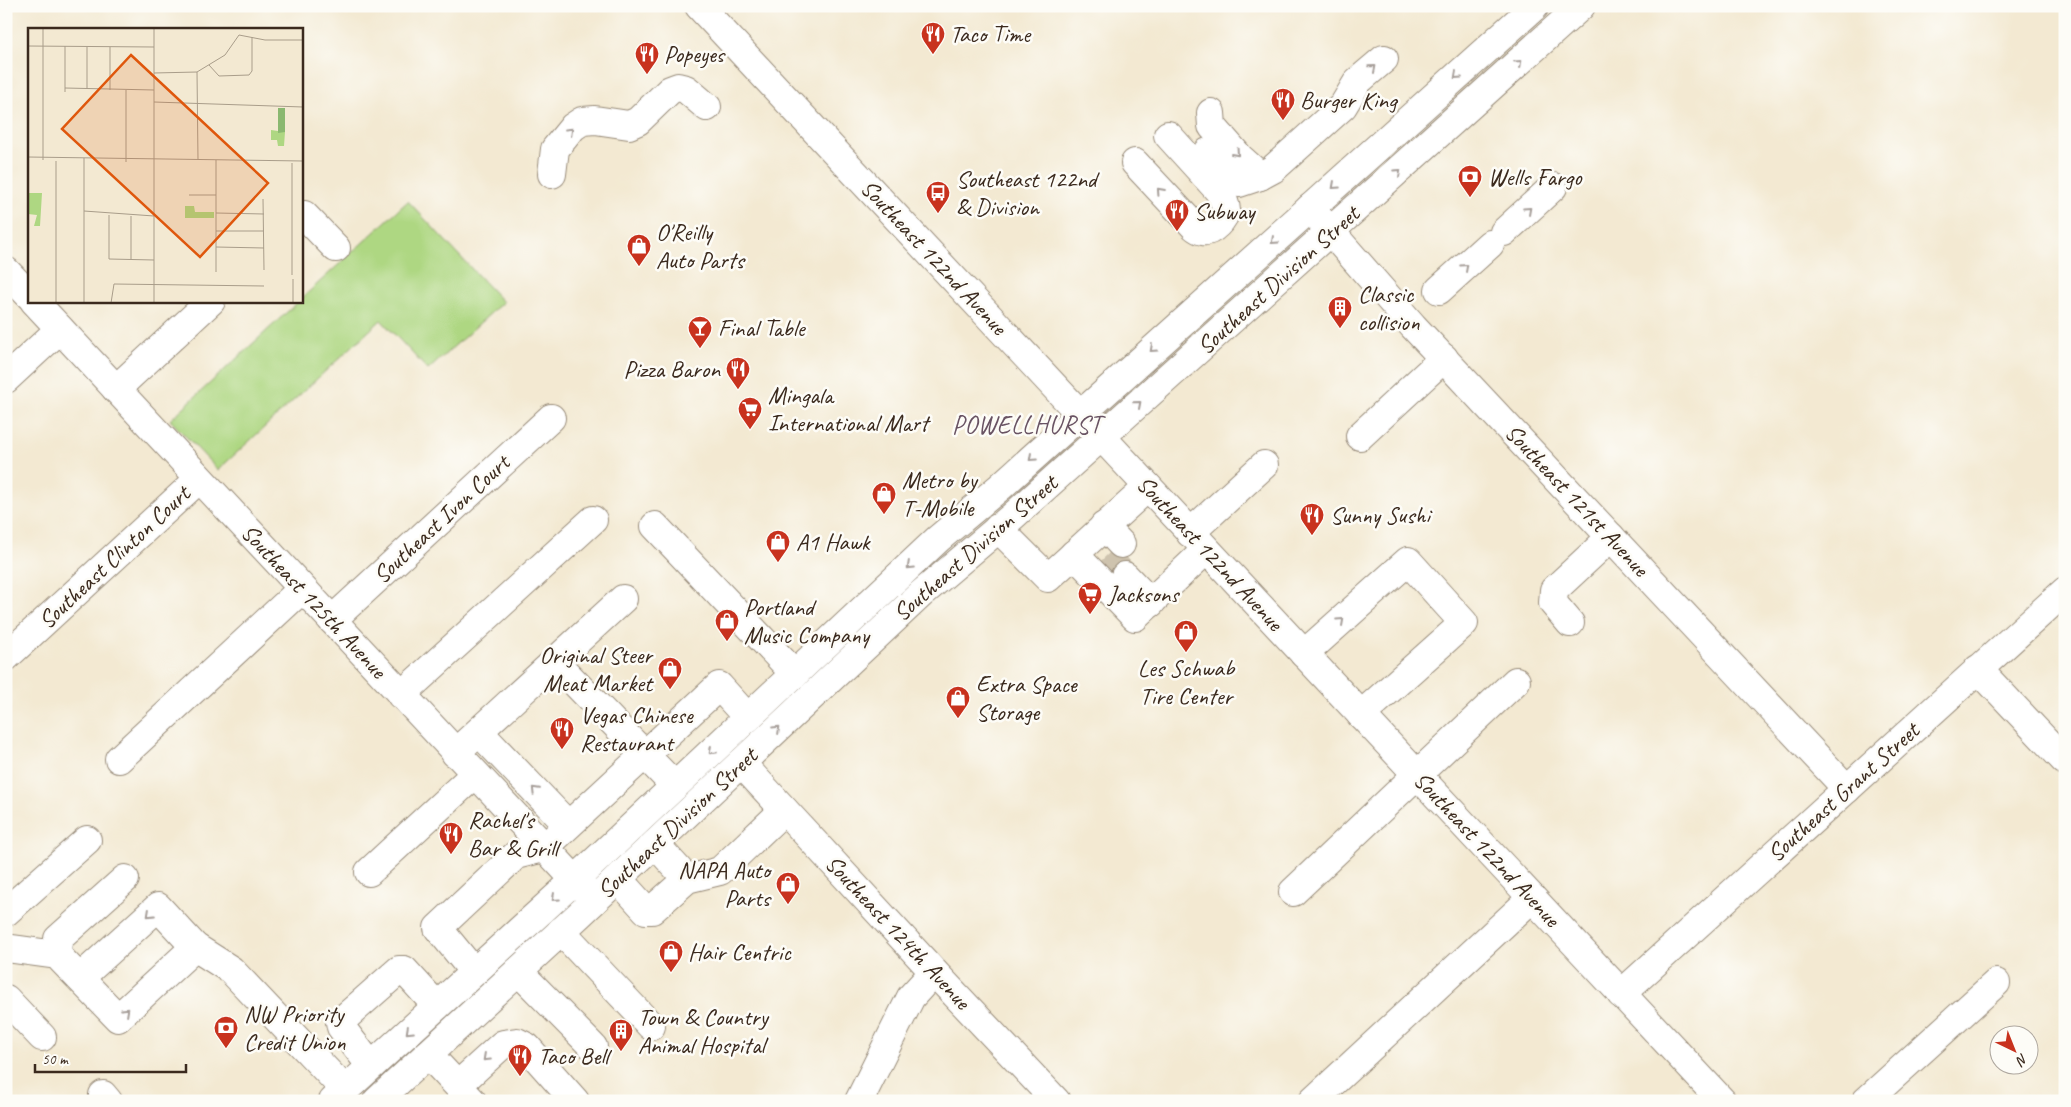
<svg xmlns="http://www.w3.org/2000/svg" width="2071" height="1107" font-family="Caveat,sans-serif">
	<rect width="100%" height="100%" fill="#fdfcf7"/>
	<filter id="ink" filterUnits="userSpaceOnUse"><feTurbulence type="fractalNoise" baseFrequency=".02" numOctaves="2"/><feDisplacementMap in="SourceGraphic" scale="10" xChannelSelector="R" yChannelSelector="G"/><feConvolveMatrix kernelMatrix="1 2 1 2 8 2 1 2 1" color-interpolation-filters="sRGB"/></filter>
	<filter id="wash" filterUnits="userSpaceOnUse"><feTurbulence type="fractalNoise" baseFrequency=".0096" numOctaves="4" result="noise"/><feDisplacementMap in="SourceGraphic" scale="20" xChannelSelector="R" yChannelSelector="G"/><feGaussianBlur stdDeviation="1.12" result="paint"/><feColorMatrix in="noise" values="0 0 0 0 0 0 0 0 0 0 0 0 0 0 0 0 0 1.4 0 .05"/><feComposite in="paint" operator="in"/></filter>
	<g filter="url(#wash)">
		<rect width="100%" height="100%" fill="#f3e9d2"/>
		<polygon fill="#aed782" stroke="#748050" points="408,201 503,302 428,370 381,320 218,470 170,420 299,301 301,301 301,299"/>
	</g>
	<g filter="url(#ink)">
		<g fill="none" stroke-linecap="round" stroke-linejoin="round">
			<polyline stroke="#cec3ae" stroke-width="28" stroke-dasharray="28 14" stroke-linecap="butt" points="1106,556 1125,576"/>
			<defs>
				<g id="minor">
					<polyline points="1211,113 1212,126 1240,158 1260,176 1273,169 1343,106 1358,81 1384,59"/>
					<polyline points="1208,152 1223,169 1239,183 1260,176"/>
					<path d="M1135,163L1195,227C1196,228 1201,231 1203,231C1212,233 1225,218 1226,210C1226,203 1221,195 1218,190L1168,135"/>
					<polyline points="552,174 555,149 573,127 582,121 595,120 629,125 638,121 670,90 678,87 686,89 707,107"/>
					<polyline points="1310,208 1413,326 1847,789"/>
					<polyline points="301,217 304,215 336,248"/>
					<polyline points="1504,232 1553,187"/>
					<polyline points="6,271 29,295"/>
					<polyline points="1439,290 1490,244"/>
					<polyline points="34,301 591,897"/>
					<polyline points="6,379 60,329"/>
					<polyline points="116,389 211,301"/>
					<polyline points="1360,436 1444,358"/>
					<polyline points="655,526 795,674"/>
					<polyline points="1104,526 1121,544"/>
					<polyline points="998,528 1048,578 1148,487"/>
					<polyline points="1190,533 1264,465"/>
					<polyline points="1074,554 1135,617 1206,550"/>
					<polyline points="1125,576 1151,603"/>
					<polyline points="332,620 551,418"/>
					<polyline points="1570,623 1553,603 1554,590 1611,537"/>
					<polyline points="1304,654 1408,561 1464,623 1361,715"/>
					<polyline points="6,657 199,479"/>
					<polyline points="555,662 675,786"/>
					<polyline points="1978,669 2065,761"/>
					<polyline points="401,695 593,520"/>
					<polyline points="479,732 568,825"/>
					<polyline points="455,753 623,599"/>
					<polyline points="119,759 302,589"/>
					<polyline points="741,763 934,972 1056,1101"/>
					<polyline points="655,844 687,879"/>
					<polyline points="369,872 475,774"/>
					<polyline points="618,879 646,910 652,910 687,879 720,871 784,810"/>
					<polyline points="1293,892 1516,681"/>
					<polyline points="6,912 87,840"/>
					<polyline points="561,931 651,1026"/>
					<polyline points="13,949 57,955 118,1018 195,947"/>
					<polyline points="57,955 58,939 125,879"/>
					<polyline points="518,971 593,1047"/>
					<polyline points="474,972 438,928 516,855 544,848 719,686 748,718"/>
					<polyline points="80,978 158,907 195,947 231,970 345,1090"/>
					<polyline points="1621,994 2065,591"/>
					<polyline points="6,999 42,1037"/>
					<polyline points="428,1054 472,1101"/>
					<polyline points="371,1066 341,1027 340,1022 399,970 404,970 437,1006"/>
					<polyline points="458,1085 503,1044 517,1042 527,1047 575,1101"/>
					<polyline points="103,1095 108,1101"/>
					<polyline points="859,1101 911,997 934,972"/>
					<polyline points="1313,1101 1532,898"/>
					<polyline points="1866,1101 1996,983"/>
				</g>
				<g id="major">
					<polyline points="699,6 1722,1101"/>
					<polyline points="333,1101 575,880 938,539 1000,487 1535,6"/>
					<polyline points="377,1101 579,915 921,594 1013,516 1581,6"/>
				</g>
			</defs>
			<use href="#minor" stroke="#978a78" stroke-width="30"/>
			<use href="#major" stroke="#978a78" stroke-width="30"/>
			<use href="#minor" stroke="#fff" stroke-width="28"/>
			<use href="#major" stroke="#fff" stroke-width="28"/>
		</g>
		<defs><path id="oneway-chevron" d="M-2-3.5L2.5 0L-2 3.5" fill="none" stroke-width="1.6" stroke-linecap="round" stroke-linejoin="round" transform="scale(1.25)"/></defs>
		<g stroke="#a79f9a">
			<use href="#oneway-chevron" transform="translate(1519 63) rotate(-42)"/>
			<use href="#oneway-chevron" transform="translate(1373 68) rotate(-41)"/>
			<use href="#oneway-chevron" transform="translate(1457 76) rotate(138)"/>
			<use href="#oneway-chevron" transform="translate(570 131) rotate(-44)"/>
			<use href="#oneway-chevron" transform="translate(1236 153) rotate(48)"/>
			<use href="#oneway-chevron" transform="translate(1398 172) rotate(-42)"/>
			<use href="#oneway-chevron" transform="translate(1335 186) rotate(138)"/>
			<use href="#oneway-chevron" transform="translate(1160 191) rotate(-132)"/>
			<use href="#oneway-chevron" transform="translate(1528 210) rotate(-42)"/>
			<use href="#oneway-chevron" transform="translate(1274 241) rotate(138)"/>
			<use href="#oneway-chevron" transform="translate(1465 267) rotate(-42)"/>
			<use href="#oneway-chevron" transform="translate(1153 349) rotate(138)"/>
			<use href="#oneway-chevron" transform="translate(1138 404) rotate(-41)"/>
			<use href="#oneway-chevron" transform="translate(1032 458) rotate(138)"/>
			<use href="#oneway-chevron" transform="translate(910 566) rotate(137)"/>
			<use href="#oneway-chevron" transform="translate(1341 621) rotate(-42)"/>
			<use href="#oneway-chevron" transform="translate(777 729) rotate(-43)"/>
			<use href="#oneway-chevron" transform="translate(712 751) rotate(137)"/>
			<use href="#oneway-chevron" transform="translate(535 790) rotate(-134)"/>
			<use href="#oneway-chevron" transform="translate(555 898) rotate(138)"/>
			<use href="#oneway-chevron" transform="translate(150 914) rotate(137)"/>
			<use href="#oneway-chevron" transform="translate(126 1011) rotate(-43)"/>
			<use href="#oneway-chevron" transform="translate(409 1031) rotate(137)"/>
			<use href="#oneway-chevron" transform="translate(486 1058) rotate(137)"/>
		</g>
	</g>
	<defs>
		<symbol id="restaurant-pin" viewBox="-11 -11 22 30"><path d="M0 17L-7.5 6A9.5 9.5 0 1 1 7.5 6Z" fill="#c8321e" stroke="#fdfcf7"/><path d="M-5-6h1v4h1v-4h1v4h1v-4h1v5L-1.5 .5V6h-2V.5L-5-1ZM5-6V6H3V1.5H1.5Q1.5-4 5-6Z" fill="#fff"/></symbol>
		<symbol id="bank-pin" viewBox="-11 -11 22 30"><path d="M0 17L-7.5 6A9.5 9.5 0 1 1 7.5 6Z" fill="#c8321e" stroke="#fdfcf7"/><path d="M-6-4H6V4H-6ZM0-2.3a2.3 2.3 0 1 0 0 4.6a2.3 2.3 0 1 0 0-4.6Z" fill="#fff"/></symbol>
		<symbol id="bus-pin" viewBox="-11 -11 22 30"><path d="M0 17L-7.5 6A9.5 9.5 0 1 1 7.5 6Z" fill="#c8321e" stroke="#fdfcf7"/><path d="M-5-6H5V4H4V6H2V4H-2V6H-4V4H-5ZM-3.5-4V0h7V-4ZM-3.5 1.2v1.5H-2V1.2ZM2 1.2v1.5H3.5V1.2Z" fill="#fff"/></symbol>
		<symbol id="shop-pin" viewBox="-11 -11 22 30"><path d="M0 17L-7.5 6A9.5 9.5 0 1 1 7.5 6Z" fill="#c8321e" stroke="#fdfcf7"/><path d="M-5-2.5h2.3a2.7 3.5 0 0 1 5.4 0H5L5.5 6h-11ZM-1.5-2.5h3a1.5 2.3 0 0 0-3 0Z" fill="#fff"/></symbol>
		<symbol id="building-pin" viewBox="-11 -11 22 30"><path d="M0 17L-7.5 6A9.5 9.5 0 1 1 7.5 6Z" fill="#c8321e" stroke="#fdfcf7"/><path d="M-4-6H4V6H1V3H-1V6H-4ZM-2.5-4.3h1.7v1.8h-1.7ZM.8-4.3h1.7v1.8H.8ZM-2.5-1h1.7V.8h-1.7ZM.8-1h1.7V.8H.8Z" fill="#fff"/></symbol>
		<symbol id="bar-pin" viewBox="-11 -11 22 30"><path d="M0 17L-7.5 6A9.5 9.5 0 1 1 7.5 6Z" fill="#c8321e" stroke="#fdfcf7"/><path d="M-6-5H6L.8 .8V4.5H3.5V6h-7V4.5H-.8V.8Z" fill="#fff"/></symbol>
		<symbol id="supermarket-pin" viewBox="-11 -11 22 30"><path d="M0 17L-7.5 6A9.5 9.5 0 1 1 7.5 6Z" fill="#c8321e" stroke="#fdfcf7"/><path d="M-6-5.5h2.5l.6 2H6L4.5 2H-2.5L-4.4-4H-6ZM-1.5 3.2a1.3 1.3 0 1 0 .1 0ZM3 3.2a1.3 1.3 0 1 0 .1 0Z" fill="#fff"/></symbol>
	</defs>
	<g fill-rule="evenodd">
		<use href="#restaurant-pin" x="919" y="20" width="28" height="38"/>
		<use href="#restaurant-pin" x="633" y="40" width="28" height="38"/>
		<use href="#restaurant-pin" x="1269" y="86" width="28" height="38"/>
		<use href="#bank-pin" x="1456" y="163" width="28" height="38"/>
		<use href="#bus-pin" x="924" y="179" width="28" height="38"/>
		<use href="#restaurant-pin" x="1163" y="197" width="28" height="38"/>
		<use href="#shop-pin" x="625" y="232" width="28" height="38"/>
		<use href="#building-pin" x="1326" y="294" width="28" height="38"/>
		<use href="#bar-pin" x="686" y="314" width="28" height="38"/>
		<use href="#restaurant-pin" x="724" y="355" width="28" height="38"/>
		<use href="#supermarket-pin" x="736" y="395" width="28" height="38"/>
		<use href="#shop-pin" x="870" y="480" width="28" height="38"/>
		<use href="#restaurant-pin" x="1298" y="501" width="28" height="38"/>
		<use href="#shop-pin" x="764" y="528" width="28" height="38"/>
		<use href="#supermarket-pin" x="1076" y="580" width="28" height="38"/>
		<use href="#shop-pin" x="713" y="607" width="28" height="38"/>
		<use href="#shop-pin" x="1172" y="618" width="28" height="38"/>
		<use href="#shop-pin" x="656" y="655" width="28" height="38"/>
		<use href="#shop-pin" x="944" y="684" width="28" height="38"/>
		<use href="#restaurant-pin" x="548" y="715" width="28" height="38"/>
		<use href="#restaurant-pin" x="437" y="820" width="28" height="38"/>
		<use href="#shop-pin" x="774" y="870" width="28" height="38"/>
		<use href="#shop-pin" x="657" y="938" width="28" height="38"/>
		<use href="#bank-pin" x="212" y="1014" width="28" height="38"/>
		<use href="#building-pin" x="607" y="1017" width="28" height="38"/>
		<use href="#restaurant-pin" x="506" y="1042" width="28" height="38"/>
	</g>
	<g text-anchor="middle" stroke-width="5" stroke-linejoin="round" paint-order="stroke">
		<g font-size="24" fill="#3b2a1e" stroke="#fdfcf7" text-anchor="start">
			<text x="950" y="42">Taco Time</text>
			<text x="664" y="62">Popeyes</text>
			<text x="1300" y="108">Burger King</text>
			<text x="1488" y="185">Wells Fargo</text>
			<text x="956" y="187">Southeast 122nd<tspan x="956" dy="28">&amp; Division</tspan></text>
			<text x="1194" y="219">Subway</text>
			<text x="656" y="240">O'Reilly<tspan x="656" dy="28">Auto Parts</tspan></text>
			<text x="1358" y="302">Classic<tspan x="1358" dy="28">collision</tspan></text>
			<text x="718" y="336">Final Table</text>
			<text x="720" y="377" text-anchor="end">Pizza Baron</text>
			<text x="768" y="403">Mingala<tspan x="768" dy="28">International Mart</tspan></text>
			<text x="902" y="488">Metro by<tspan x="902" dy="28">T-Mobile</tspan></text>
			<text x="1330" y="523">Sunny Sushi</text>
			<text x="796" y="550">A1 Hawk</text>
			<text x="1108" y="602">Jacksons</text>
			<text x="744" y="615">Portland<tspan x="744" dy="28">Music Company</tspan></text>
			<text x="652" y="663" text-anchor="end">Original Steer<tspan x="652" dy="28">Meat Market</tspan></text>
			<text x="1186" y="676" text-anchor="middle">Les Schwab<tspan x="1186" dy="28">Tire Center</tspan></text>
			<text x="976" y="692">Extra Space<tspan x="976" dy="28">Storage</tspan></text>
			<text x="580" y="723">Vegas Chinese<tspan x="580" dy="28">Restaurant</tspan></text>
			<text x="468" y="828">Rachel's<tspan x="468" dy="28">Bar &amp; Grill</tspan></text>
			<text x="770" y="878" text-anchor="end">NAPA Auto<tspan x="770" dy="28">Parts</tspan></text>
			<text x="688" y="960">Hair Centric</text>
			<text x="244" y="1022">NW Priority<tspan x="244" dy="28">Credit Union</tspan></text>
			<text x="638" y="1025">Town &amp; Country<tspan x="638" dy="28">Animal Hospital</tspan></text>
			<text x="538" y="1064">Taco Bell</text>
		</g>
		<g font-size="24" fill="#3b2a1e" stroke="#fdfcf7">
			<text transform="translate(934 257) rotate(47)" y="8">Southeast 122nd Avenue</text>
			<text transform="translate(1278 280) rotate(-42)" y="8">Southeast Division Street</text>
			<text transform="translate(1577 500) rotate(47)" y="8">Southeast 121st Avenue</text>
			<text transform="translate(441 519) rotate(-43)" y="8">Southeast Ivon Court</text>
			<text transform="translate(975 548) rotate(-41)" y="8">Southeast Division Street</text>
			<text transform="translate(1210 553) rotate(47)" y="8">Southeast 122nd Avenue</text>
			<text transform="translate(114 557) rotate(-43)" y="8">Southeast Clinton Court</text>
			<text transform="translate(314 601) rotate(47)" y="8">Southeast 125th Avenue</text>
			<text transform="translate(1843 792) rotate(-42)" y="8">Southeast Grant Street</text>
			<text transform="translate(677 823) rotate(-43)" y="8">Southeast Division Street</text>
			<text transform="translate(1487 849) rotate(47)" y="8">Southeast 122nd Avenue</text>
			<text transform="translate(898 932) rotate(47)" y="8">Southeast 124th Avenue</text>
		</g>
		<g font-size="25" letter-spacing="1" fill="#695363" stroke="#fdfcf7">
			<text x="1027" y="433">POWELLHURST</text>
		</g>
	</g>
	<g transform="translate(28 28)">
		<rect width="275" height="275" fill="#f3e9d2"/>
		<path d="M243,102L257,104L256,118H250L249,112H243ZM0,165H14L12,198H6L9,187L0,186ZM157,178H166L167,184H186V190H157Z" fill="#aed782"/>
		<path d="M250,80H257V104L250,105Z" fill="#8ab870"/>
		<path fill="none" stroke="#a99d8a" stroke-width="1" d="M15,0V132M126,0V275M0,18L126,19M37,18V64M59,19V61M82,19V62M181,37L191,48L221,47L224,43V9M169,44L170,132M126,45L169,44L197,27L211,7L237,12H275M37,60L126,62M126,74L275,79M0,129L275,133M56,130V275M188,132V244M98,134V62M161,167H188M235,171L236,242M56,183L126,188M188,185L236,186M81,187V231L126,232M103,188V231M188,203H236M188,219L236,220M264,247V135M265,251V275M0,275V241M28,275V133M83,275L86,256L236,258"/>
		<path fill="#df570d" fill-opacity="0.15" stroke="#df570d" stroke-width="2.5" d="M103,27L240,155L172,229L34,101Z"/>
		<rect width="275" height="275" fill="none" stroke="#3b2a1e" stroke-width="2.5"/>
	</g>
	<rect width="2071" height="1107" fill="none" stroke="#fdfcf7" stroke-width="25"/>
	<g transform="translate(2014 1050) rotate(137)"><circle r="24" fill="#fdfcf7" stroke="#afa8a0"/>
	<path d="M0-4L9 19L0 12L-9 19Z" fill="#c8321e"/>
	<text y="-8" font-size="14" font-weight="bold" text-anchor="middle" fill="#3b2a1e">N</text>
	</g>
	<path d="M35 1064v8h151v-8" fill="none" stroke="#3b2a1e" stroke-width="2.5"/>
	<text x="42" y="1064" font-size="15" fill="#3b2a1e" stroke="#fdfcf7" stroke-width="4" paint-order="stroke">50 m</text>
</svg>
